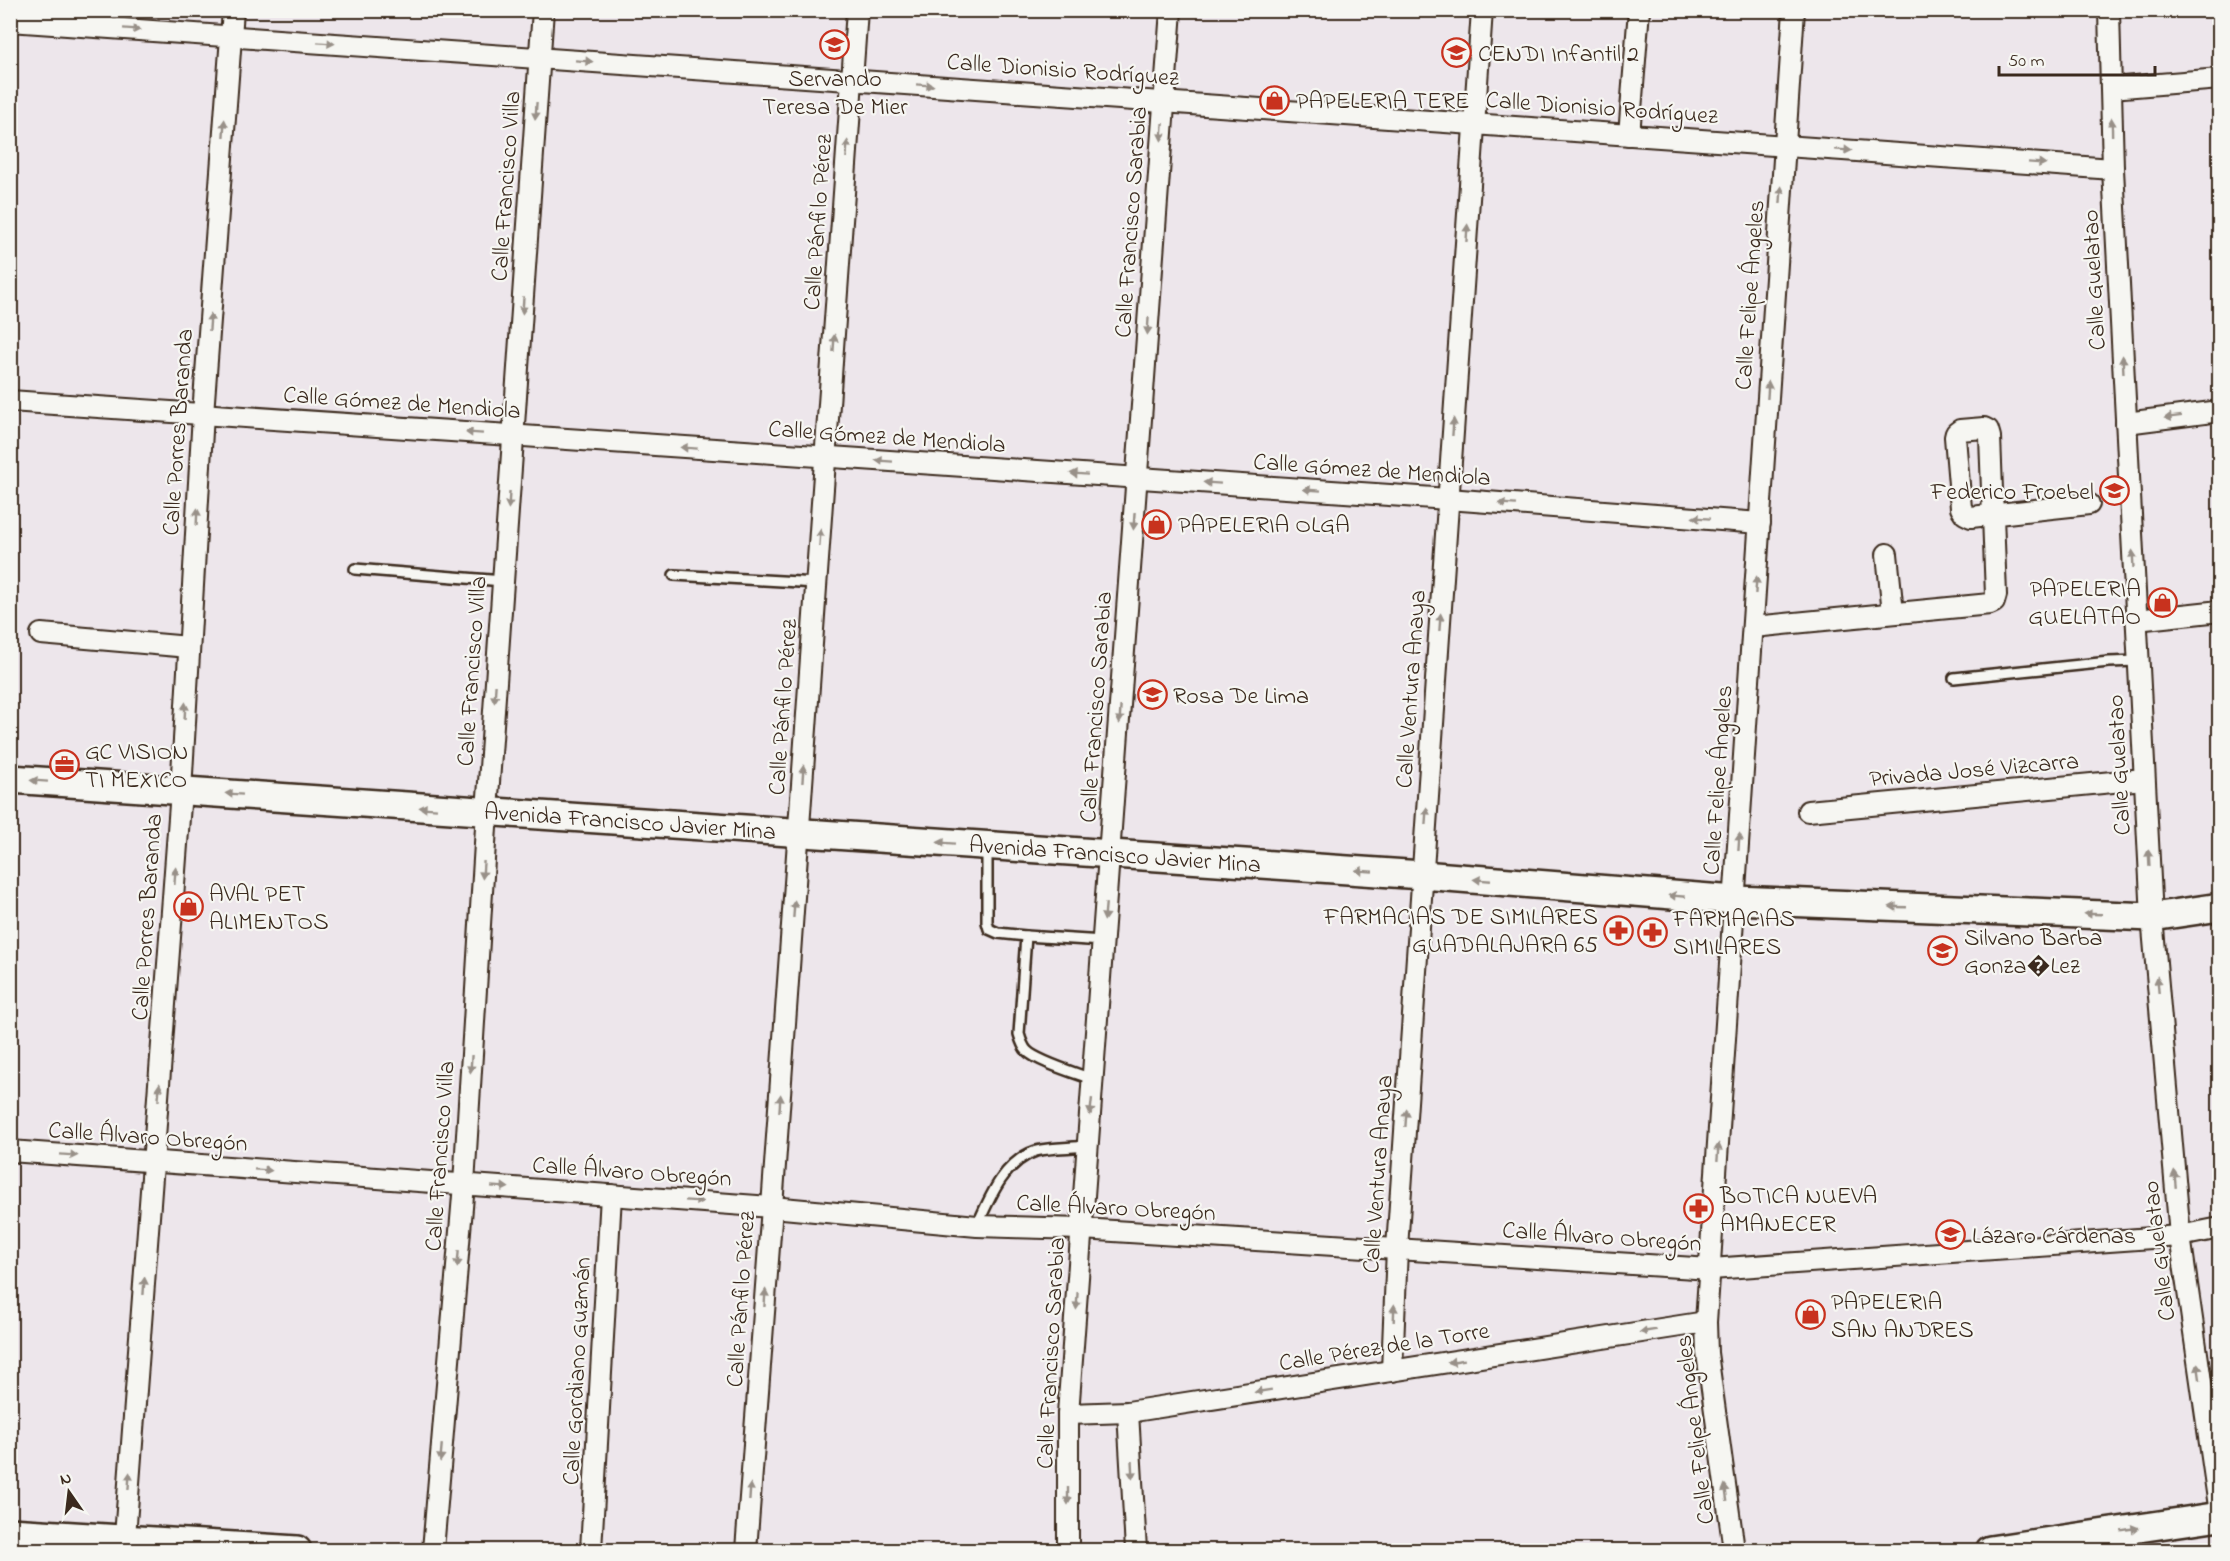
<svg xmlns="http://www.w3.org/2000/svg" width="2230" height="1561" font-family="'Indie Flower',sans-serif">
	<rect width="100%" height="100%" fill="#ede6eb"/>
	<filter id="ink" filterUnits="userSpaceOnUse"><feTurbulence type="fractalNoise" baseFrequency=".0167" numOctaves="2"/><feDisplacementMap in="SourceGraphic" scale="12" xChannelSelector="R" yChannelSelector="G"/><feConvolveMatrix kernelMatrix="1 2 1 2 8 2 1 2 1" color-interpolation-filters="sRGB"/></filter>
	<g filter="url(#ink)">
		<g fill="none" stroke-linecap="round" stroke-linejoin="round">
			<defs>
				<g id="lane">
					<polyline points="355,569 503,581"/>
					<polyline points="674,575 817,583"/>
					<polyline points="1954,678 2109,662 2138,661"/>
					<path d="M987,849V922L989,929L998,933L1026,936L1019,1034C1021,1041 1023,1047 1027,1051C1038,1062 1079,1074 1094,1080"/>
					<polyline points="1026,936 1103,941"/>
					<path d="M977,1226C989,1199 1004,1161 1036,1151C1051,1147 1071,1148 1087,1146"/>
				</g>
				<g id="street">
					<polyline points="2109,10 2113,169 2152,917 2180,1236 2220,1513"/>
					<polyline points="10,21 2113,169"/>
					<polyline points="2111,88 2220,79"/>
					<polyline points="1629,135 1639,10"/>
					<polyline points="10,401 1448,499 1760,523"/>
					<polyline points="2126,423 2220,411"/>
					<polyline points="1887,554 1893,613"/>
					<polyline points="2136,620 2220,611"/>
					<polyline points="1753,627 1990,604 1994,602 1996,595 1990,437 1988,430 1984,428 1960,430 1956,433 1955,437 1961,508 1965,514 1971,517 2089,504"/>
					<polyline points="41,634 189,647"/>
					<polyline points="1808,811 2144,779"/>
					<polyline points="10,1151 772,1207 977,1226 1082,1229 1711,1269 2180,1236 2220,1228"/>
					<polyline points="1392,1371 1397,1248 1482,10"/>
					<polyline points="1128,1412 1136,1550"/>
					<polyline points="1068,1414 1128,1412 1706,1322"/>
					<polyline points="124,1550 181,791 203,414 233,10"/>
					<polyline points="433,1550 464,1184 487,811 543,10"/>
					<polyline points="591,1550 611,1195"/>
					<polyline points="746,1550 772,1207 857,10"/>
					<polyline points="1068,1550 1068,1414 1171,10"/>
					<polyline points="1734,1550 1707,1353 1706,1322 1794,10"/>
				</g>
				<g id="secondary">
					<polyline points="10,779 1422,875 1735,900 2152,917 2220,907"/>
					<polyline points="10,1532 297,1550"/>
					<polyline points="1990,1550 2220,1516"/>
				</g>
			</defs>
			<use href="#lane" stroke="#3b2a1e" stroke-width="14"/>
			<use href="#street" stroke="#3b2a1e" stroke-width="24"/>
			<use href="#secondary" stroke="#3b2a1e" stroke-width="32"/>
			<use href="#lane" stroke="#f6f6f2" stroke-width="9"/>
			<use href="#street" stroke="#f6f6f2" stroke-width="20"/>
			<use href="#secondary" stroke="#f6f6f2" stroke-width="27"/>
		</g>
		<defs><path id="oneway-solid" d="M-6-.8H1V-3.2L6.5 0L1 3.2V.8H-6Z" transform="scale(1.5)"/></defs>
		<g fill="#989088">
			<use href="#oneway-solid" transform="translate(132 29) rotate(4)"/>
			<use href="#oneway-solid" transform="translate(326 43) rotate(4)"/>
			<use href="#oneway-solid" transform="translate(584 61) rotate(4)"/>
			<use href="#oneway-solid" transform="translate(925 85) rotate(4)"/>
			<use href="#oneway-solid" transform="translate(536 111) rotate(94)"/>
			<use href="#oneway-solid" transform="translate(2112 127) rotate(-91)"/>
			<use href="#oneway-solid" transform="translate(224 128) rotate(-86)"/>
			<use href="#oneway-solid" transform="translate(1162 132) rotate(94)"/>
			<use href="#oneway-solid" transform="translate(847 149) rotate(-86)"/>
			<use href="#oneway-solid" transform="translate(1843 150) rotate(4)"/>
			<use href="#oneway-solid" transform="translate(2037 163) rotate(4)"/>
			<use href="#oneway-solid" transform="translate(1781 195) rotate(-86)"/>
			<use href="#oneway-solid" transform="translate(1467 233) rotate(-86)"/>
			<use href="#oneway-solid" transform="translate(523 305) rotate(94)"/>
			<use href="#oneway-solid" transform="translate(210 322) rotate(-86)"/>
			<use href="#oneway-solid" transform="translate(1148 326) rotate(94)"/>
			<use href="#oneway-solid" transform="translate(834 343) rotate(-86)"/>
			<use href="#oneway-solid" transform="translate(2123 364) rotate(-93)"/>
			<use href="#oneway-solid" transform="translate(1768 390) rotate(-86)"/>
			<use href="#oneway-solid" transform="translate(2173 417) rotate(173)"/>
			<use href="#oneway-solid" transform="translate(1453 427) rotate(-86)"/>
			<use href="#oneway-solid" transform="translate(474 433) rotate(-176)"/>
			<use href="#oneway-solid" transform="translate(689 448) rotate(-176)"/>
			<use href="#oneway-solid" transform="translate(884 461) rotate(-176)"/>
			<use href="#oneway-solid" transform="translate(1079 474) rotate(-176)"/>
			<use href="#oneway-solid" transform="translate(1212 483) rotate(-176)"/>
			<use href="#oneway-solid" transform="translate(1312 490) rotate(-176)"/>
			<use href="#oneway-solid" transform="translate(509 500) rotate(94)"/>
			<use href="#oneway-solid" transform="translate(1507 504) rotate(-176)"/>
			<use href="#oneway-solid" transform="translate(197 517) rotate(-87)"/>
			<use href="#oneway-solid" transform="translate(1701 518) rotate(-176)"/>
			<use href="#oneway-solid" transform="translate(1134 521) rotate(94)"/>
			<use href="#oneway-solid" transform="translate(820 538) rotate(-86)"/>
			<use href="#oneway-solid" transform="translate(2133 559) rotate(-93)"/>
			<use href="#oneway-solid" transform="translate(1756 585) rotate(-86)"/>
			<use href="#oneway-solid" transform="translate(1440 622) rotate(-86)"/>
			<use href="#oneway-solid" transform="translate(495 694) rotate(94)"/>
			<use href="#oneway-solid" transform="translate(185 711) rotate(-87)"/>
			<use href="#oneway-solid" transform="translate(1120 715) rotate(94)"/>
			<use href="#oneway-solid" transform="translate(803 774) rotate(-86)"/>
			<use href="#oneway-solid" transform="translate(39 781) rotate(-176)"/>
			<use href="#oneway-solid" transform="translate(234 794) rotate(-176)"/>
			<use href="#oneway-solid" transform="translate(428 808) rotate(-176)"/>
			<use href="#oneway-solid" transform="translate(1426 816) rotate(-86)"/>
			<use href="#oneway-solid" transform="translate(1739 842) rotate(-86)"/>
			<use href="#oneway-solid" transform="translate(946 843) rotate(-176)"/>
			<use href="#oneway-solid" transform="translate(2149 858) rotate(-93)"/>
			<use href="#oneway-solid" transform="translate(483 870) rotate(94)"/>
			<use href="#oneway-solid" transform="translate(1364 871) rotate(-176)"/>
			<use href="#oneway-solid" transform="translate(175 876) rotate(-86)"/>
			<use href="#oneway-solid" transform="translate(1482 880) rotate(-175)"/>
			<use href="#oneway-solid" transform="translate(1677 896) rotate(-175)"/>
			<use href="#oneway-solid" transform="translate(1898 907) rotate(-178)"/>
			<use href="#oneway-solid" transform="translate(794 909) rotate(-86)"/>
			<use href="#oneway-solid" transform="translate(1105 912) rotate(95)"/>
			<use href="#oneway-solid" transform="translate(2093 914) rotate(-178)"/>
			<use href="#oneway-solid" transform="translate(2158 985) rotate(-95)"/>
			<use href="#oneway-solid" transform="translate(471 1064) rotate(94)"/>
			<use href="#oneway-solid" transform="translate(159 1092) rotate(-86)"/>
			<use href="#oneway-solid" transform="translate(780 1103) rotate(-86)"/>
			<use href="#oneway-solid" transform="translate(1091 1107) rotate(96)"/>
			<use href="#oneway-solid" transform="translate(1406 1118) rotate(-86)"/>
			<use href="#oneway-solid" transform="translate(1718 1152) rotate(-86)"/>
			<use href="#oneway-solid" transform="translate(69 1155) rotate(4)"/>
			<use href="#oneway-solid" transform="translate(263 1170) rotate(4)"/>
			<use href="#oneway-solid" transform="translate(2175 1179) rotate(-95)"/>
			<use href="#oneway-solid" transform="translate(500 1187) rotate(4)"/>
			<use href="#oneway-solid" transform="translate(694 1201) rotate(4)"/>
			<use href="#oneway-solid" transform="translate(458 1259) rotate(95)"/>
			<use href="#oneway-solid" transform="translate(144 1286) rotate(-86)"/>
			<use href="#oneway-solid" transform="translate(765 1298) rotate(-86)"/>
			<use href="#oneway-solid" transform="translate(1077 1301) rotate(94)"/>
			<use href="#oneway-solid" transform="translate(1394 1313) rotate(-88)"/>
			<use href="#oneway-solid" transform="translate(1648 1331) rotate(171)"/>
			<use href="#oneway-solid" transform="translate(1456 1361) rotate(171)"/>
			<use href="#oneway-solid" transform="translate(2199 1372) rotate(-98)"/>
			<use href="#oneway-solid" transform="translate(1263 1391) rotate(171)"/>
			<use href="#oneway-solid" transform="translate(441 1453) rotate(95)"/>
			<use href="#oneway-solid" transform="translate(1132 1470) rotate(87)"/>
			<use href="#oneway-solid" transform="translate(129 1481) rotate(-86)"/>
			<use href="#oneway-solid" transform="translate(750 1492) rotate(-86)"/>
			<use href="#oneway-solid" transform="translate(1726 1493) rotate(-98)"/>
			<use href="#oneway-solid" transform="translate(1068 1496) rotate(90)"/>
			<use href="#oneway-solid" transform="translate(2130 1529) rotate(-9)"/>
		</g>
	</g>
	<defs>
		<symbol id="school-ring" viewBox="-11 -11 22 22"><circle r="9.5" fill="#f6f6f2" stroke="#c8321e" stroke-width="1.5"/><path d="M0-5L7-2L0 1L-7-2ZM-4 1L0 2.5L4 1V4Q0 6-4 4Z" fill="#c8321e"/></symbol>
		<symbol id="shop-ring" viewBox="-11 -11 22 22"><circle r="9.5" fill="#f6f6f2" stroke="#c8321e" stroke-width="1.5"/><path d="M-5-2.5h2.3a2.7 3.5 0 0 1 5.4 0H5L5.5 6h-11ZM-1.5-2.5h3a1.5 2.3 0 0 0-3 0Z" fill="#c8321e"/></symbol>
		<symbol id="office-ring" viewBox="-11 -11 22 22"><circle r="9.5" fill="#f6f6f2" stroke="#c8321e" stroke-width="1.5"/><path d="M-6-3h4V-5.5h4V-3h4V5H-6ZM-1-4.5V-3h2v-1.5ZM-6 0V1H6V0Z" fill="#c8321e"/></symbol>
		<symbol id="pharmacy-ring" viewBox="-11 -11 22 22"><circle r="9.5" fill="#f6f6f2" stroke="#c8321e" stroke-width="1.5"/><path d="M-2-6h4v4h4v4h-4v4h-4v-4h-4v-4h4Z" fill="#c8321e"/></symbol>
	</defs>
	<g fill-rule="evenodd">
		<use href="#school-ring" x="818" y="28" width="33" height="33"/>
		<use href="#school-ring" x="1440" y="36" width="33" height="33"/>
		<use href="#shop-ring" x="1258" y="84" width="33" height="33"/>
		<use href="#school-ring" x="2098" y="474" width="33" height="33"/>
		<use href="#shop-ring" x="1140" y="508" width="33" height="33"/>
		<use href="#shop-ring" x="2146" y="586" width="33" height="33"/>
		<use href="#school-ring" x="1136" y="678" width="33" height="33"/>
		<use href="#office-ring" x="48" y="748" width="33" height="33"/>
		<use href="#shop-ring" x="172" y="890" width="33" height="33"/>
		<use href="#pharmacy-ring" x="1602" y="914" width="33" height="33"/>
		<use href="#pharmacy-ring" x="1636" y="916" width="33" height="33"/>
		<use href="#school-ring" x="1926" y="934" width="33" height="33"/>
		<use href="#pharmacy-ring" x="1682" y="1192" width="33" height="33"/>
		<use href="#school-ring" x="1934" y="1218" width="33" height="33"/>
		<use href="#shop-ring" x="1794" y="1298" width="33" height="33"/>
	</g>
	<g text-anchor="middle" stroke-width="4.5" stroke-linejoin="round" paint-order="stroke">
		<g font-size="24" fill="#3b2a1e" stroke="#f6f6f2" text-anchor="start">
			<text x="1478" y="61">CENDI Infantil 2</text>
			<text x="835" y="86" text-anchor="middle">Servando<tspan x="835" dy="28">Teresa De Mier</tspan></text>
			<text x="1296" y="108">PAPELERIA TERE</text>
			<text x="2094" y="499" text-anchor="end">Federico Froebel</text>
			<text x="1178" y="532">PAPELERIA OLGA</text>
			<text x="2141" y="596" text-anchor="end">PAPELERIA<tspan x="2141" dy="28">GUELATAO</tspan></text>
			<text x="1173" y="703">Rosa De Lima</text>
			<text x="85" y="759">GC VISION<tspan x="85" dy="28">TI MEXICO</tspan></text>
			<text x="209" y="901">AVAL PET<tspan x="209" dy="28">ALIMENTOS</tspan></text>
			<text x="1598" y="924" text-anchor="end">FARMACIAS DE SIMILARES<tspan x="1598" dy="28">GUADALAJARA 65</tspan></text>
			<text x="1673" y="926">FARMACIAS<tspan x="1673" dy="28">SIMILARES</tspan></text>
			<text x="1964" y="945">Silvano Barba<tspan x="1964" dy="28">Gonza�Lez</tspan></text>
			<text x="1720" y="1203">BOTICA NUEVA<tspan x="1720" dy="28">AMANECER</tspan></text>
			<text x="1972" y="1243">Lázaro Cárdenas</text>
			<text x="1831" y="1309">PAPELERIA<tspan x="1831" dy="28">SAN ANDRES</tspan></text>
		</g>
		<g font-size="24" fill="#3b2a1e" stroke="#f6f6f2">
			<text transform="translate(1063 69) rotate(4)" y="8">Calle Dionisio Rodríguez</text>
			<text transform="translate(1602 107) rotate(4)" y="8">Calle Dionisio Rodríguez</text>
			<text transform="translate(505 186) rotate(-86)" y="8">Calle Francisco Villa</text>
			<text transform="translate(817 222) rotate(-86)" y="8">Calle Pánfilo Pérez</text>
			<text transform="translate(1130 222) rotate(-86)" y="8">Calle Francisco Sarabia</text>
			<text transform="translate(2093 280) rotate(-93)" y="8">Calle Guelatao</text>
			<text transform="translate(1749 295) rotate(-86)" y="8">Calle Felipe Ángeles</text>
			<text transform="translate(402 402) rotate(4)" y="8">Calle Gómez de Mendiola</text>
			<text transform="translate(177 432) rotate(-86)" y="8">Calle Porres Baranda</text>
			<text transform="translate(887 436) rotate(4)" y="8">Calle Gómez de Mendiola</text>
			<text transform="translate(1372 469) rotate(4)" y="8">Calle Gómez de Mendiola</text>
			<text transform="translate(471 671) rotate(-86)" y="8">Calle Francisco Villa</text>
			<text transform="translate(1410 689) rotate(-86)" y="8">Calle Ventura Anaya</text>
			<text transform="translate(782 707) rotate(-86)" y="8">Calle Pánfilo Pérez</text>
			<text transform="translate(1095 707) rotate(-86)" y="8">Calle Francisco Sarabia</text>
			<text transform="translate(2118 765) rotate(-93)" y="8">Calle Guelatao</text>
			<text transform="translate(1974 769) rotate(-5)" y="8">Privada José Vizcarra</text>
			<text transform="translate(1717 780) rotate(-86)" y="8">Calle Felipe Ángeles</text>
			<text transform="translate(630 821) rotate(4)" y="8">Avenida Francisco Javier Mina</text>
			<text transform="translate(1115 854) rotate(4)" y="8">Avenida Francisco Javier Mina</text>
			<text transform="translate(146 917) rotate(-86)" y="8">Calle Porres Baranda</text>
			<text transform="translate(148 1136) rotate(4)" y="8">Calle Álvaro Obregón</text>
			<text transform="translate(439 1156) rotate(-86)" y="8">Calle Francisco Villa</text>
			<text transform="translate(632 1171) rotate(4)" y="8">Calle Álvaro Obregón</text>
			<text transform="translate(1377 1174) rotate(-86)" y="8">Calle Ventura Anaya</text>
			<text transform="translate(1116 1207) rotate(3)" y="8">Calle Álvaro Obregón</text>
			<text transform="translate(1602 1236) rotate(4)" y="8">Calle Álvaro Obregón</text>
			<text transform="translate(2158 1251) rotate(-97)" y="8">Calle Guelatao</text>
			<text transform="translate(740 1299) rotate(-86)" y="8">Calle Pánfilo Pérez</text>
			<text transform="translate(1384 1346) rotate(-9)" y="8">Calle Pérez de la Torre</text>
			<text transform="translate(1050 1353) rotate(-87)" y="8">Calle Francisco Sarabia</text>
			<text transform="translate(576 1371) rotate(-87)" y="8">Calle Gordiano Guzmán</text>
			<text transform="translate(1694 1430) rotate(-97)" y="8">Calle Felipe Ángeles</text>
		</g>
	</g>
	<rect width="2230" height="1561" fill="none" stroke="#f6f6f2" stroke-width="36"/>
	<rect x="18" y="18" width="2194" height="1525" fill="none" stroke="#3b2a1e" stroke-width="2" filter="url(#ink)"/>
	<g transform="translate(69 1492) rotate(346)" stroke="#f6f6f2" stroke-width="4.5" paint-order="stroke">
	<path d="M0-4.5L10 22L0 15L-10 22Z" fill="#3b2a1e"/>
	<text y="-9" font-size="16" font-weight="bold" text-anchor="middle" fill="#3b2a1e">N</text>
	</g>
	<path d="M1999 66v9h156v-9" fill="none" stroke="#3b2a1e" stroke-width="3"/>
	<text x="2008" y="66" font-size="18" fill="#3b2a1e" stroke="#f6f6f2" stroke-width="4.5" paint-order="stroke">50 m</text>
</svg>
